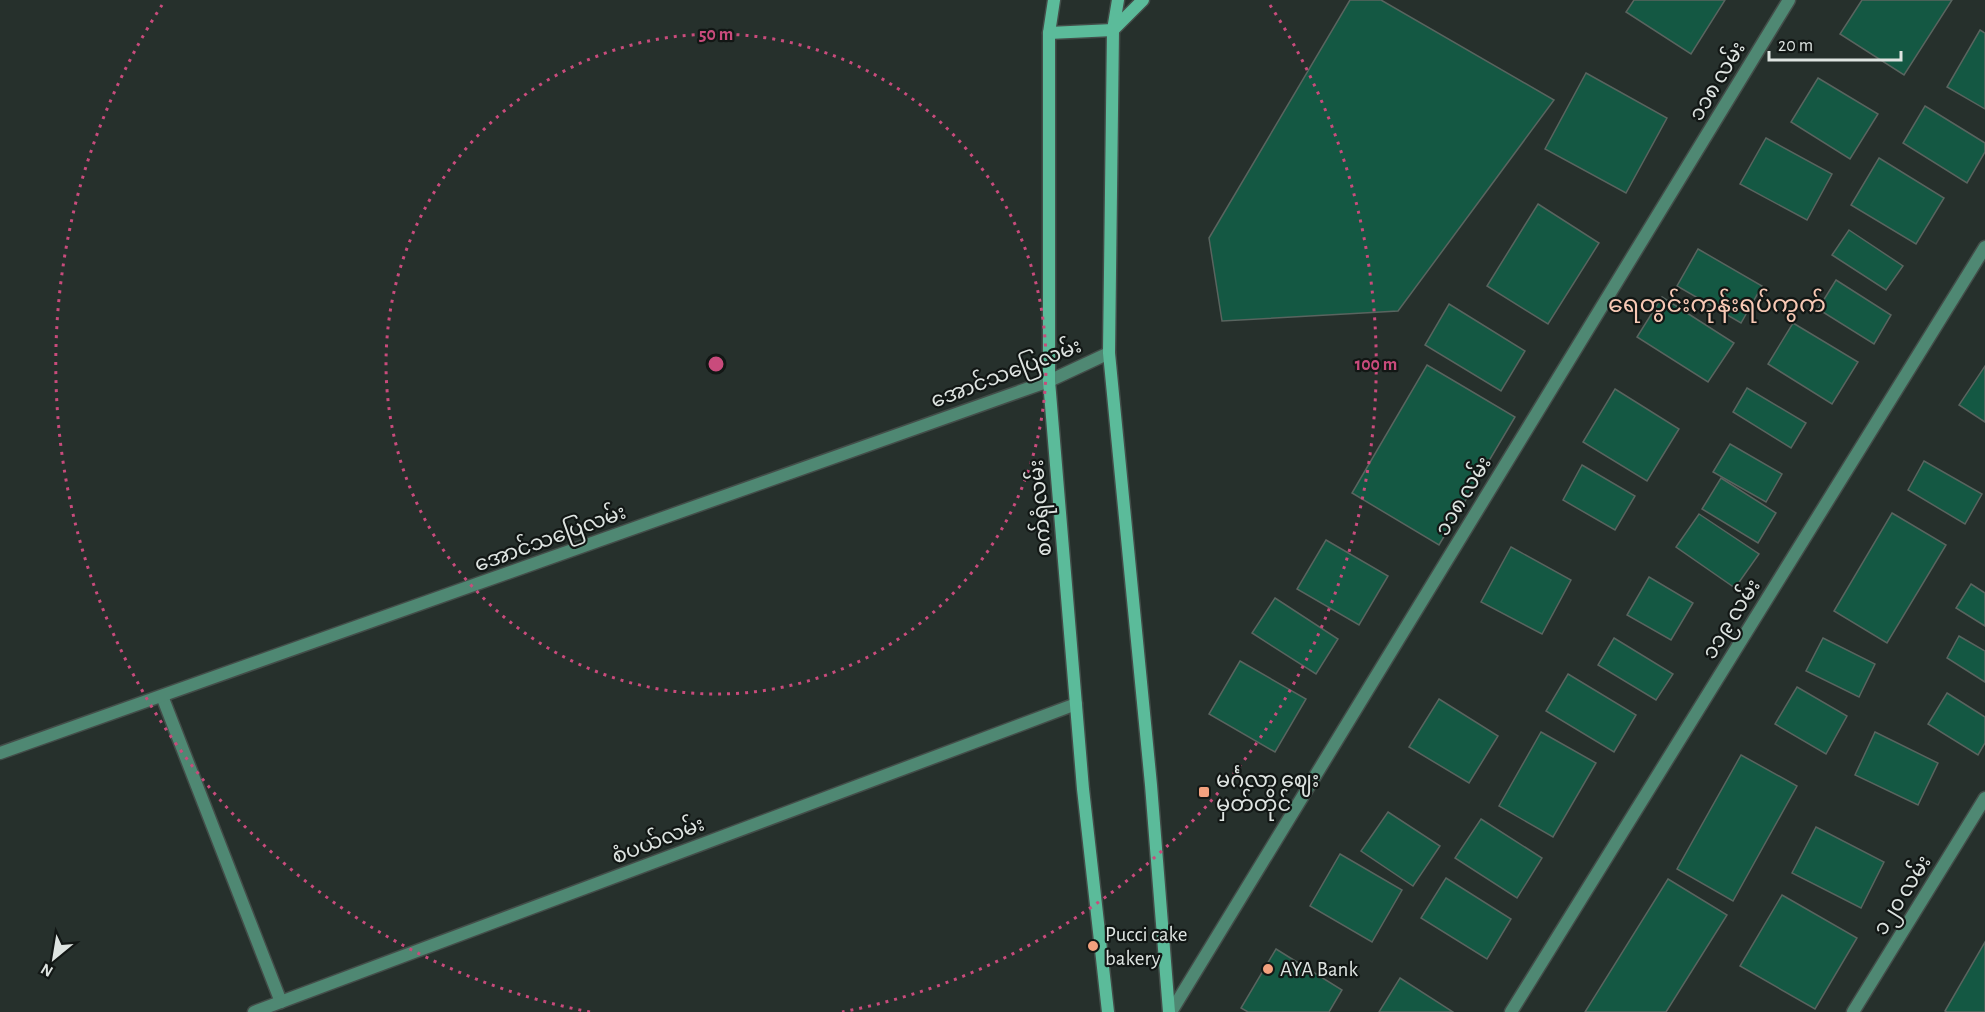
<svg xmlns="http://www.w3.org/2000/svg" width="1985" height="1012" font-family="'Alegreya Sans','Noto Sans Myanmar',sans-serif">
	<rect width="100%" height="100%" fill="#26302c"/>
	<g fill="#145843" stroke="#59645f" stroke-width="1.5">
		<polygon points="1350,0 1381,0 1554,100 1398,311 1222,321 1209,238"/>
		<polygon points="1634,0 1725,0 1691,54 1626,12"/>
		<polygon points="1862,0 1952,0 1904,75 1840,34"/>
		<polygon points="1980,30 1985,33 1985,109 1947,87"/>
		<polygon points="1586,73 1667,118 1626,193 1545,149"/>
		<polygon points="1818,78 1878,114 1850,159 1791,122"/>
		<polygon points="1925,106 1985,143 1985,152 1967,183 1903,143"/>
		<polygon points="1766,138 1832,174 1807,220 1740,184"/>
		<polygon points="1879,158 1944,198 1916,244 1851,205"/>
		<polygon points="1538,204 1599,243 1548,324 1487,286"/>
		<polygon points="1849,230 1903,266 1886,290 1832,255"/>
		<polygon points="1698,249 1762,286 1741,323 1677,286"/>
		<polygon points="1836,280 1891,315 1874,344 1818,309"/>
		<polygon points="1662,297 1734,343 1708,382 1637,337"/>
		<polygon points="1449,304 1525,351 1501,391 1425,345"/>
		<polygon points="1793,323 1858,362 1832,404 1768,364"/>
		<polygon points="1427,365 1515,417 1439,545 1352,493"/>
		<polygon points="1985,366 1985,422 1959,405"/>
		<polygon points="1747,388 1806,423 1791,448 1733,412"/>
		<polygon points="1615,389 1679,429 1647,481 1583,442"/>
		<polygon points="1730,444 1782,474 1766,502 1713,472"/>
		<polygon points="1924,461 1982,494 1965,524 1908,490"/>
		<polygon points="1582,465 1635,496 1615,530 1563,500"/>
		<polygon points="1721,478 1776,513 1758,543 1702,509"/>
		<polygon points="1892,513 1946,545 1887,643 1834,611"/>
		<polygon points="1699,514 1759,554 1735,588 1676,547"/>
		<polygon points="1326,540 1388,576 1359,625 1297,589"/>
		<polygon points="1511,547 1571,580 1542,634 1481,602"/>
		<polygon points="1649,577 1693,603 1671,640 1627,615"/>
		<polygon points="1971,584 1985,593 1985,626 1956,608"/>
		<polygon points="1275,598 1338,639 1316,674 1252,633"/>
		<polygon points="1959,636 1985,651 1985,682 1947,658"/>
		<polygon points="1614,638 1673,674 1656,700 1598,665"/>
		<polygon points="1823,638 1875,664 1859,697 1806,671"/>
		<polygon points="1240,661 1306,699 1275,752 1209,714"/>
		<polygon points="1568,674 1636,715 1614,752 1546,711"/>
		<polygon points="1797,687 1847,716 1826,754 1775,724"/>
		<polygon points="1947,693 1985,717 1985,743 1978,755 1928,724"/>
		<polygon points="1439,699 1498,736 1469,783 1409,747"/>
		<polygon points="1541,732 1596,763 1553,837 1499,806"/>
		<polygon points="1875,732 1938,763 1918,805 1855,775"/>
		<polygon points="1741,755 1797,786 1733,901 1677,869"/>
		<polygon points="1388,812 1440,846 1413,886 1361,851"/>
		<polygon points="1481,819 1542,858 1517,898 1455,858"/>
		<polygon points="1816,827 1884,862 1861,908 1792,873"/>
		<polygon points="1340,854 1402,890 1372,942 1310,906"/>
		<polygon points="1446,878 1511,919 1487,959 1421,918"/>
		<polygon points="1668,879 1727,915 1666,1012 1585,1012"/>
		<polygon points="1782,895 1857,938 1815,1009 1740,966"/>
		<polygon points="1985,942 1985,1012 1947,1012 1945,1011"/>
		<polygon points="1276,949 1342,990 1329,1012 1248,1012 1241,1008"/>
		<polygon points="1400,978 1453,1012 1379,1012"/>
	</g>
	<g fill="none" stroke-linecap="round" stroke-linejoin="round">
		<defs>
			<g id="minor">
				<polyline points="162,696 281,1002"/>
				<polyline points="0,753 1049,381 1109,353"/>
				<polyline points="254,1012 1076,704"/>
				<polyline points="1171,1012 1789,0"/>
				<polyline points="1511,1012 1985,247"/>
				<polyline points="1853,1012 1985,798"/>
			</g>
			<g id="secondary">
				<polyline points="1054,0 1049,33 1049,381 1083,789 1108,1012"/>
				<polyline points="1118,0 1113,30 1109,353 1151,785 1169,1012"/>
				<polyline points="1049,33 1113,30 1143,0"/>
			</g>
		</defs>
		<use href="#minor" stroke="#434d49" stroke-width="15"/>
		<use href="#secondary" stroke="#434d49" stroke-width="15"/>
		<use href="#minor" stroke="#4f8873" stroke-width="12"/>
		<use href="#secondary" stroke="#5bbb9a" stroke-width="12"/>
	</g>
	<g fill="none" stroke="#c94b7c" stroke-width="3" stroke-dasharray="3 6">
		<circle cx="716" cy="364" r="330"/>
		<path d="M590 1012A660 660 0 0 1 162 5M1270 5A660 660 0 0 1 842 1012"/>
	</g>
	<g fill="#f2a17e" stroke="#121715" stroke-width="2">
		<rect x="1198" y="786" width="12" height="12" rx="3"/>
		<circle cx="1093" cy="946" r="6"/>
		<circle cx="1268" cy="969" r="6"/>
	</g>
	<g text-anchor="middle" stroke-width="4.5" stroke-linejoin="round" paint-order="stroke">
		<g font-size="21" fill="#dee4e1" stroke="#121715">
			<text transform="translate(1717 81) rotate(-59)" y="7">၁၁၈ လမ်း</text>
			<text transform="translate(1006 373) rotate(-21)" y="7">အောင်သပြေလမ်း</text>
			<text transform="translate(1463 496) rotate(-59)" y="7">၁၁၈ လမ်း</text>
			<text transform="translate(1040 508) rotate(-95)" y="7">စက်ရုံလမ်း</text>
			<text transform="translate(550 538) rotate(-20)" y="7">အောင်သပြေလမ်း</text>
			<text transform="translate(1731 619) rotate(-58)" y="7">၁၁၉ လမ်း</text>
			<text transform="translate(658 840) rotate(-21)" y="7">စံပယ်လမ်း</text>
			<text transform="translate(1902 895) rotate(-58)" y="7">၁၂၀ လမ်း</text>
		</g>
		<g font-size="21" fill="#dee4e1" stroke="#121715" text-anchor="start">
			<text x="1216" y="787">မင်္ဂလာ ဈေး<tspan x="1216" dy="24">မှတ်တိုင်</tspan></text>
			<text x="1105" y="941">Pucci cake<tspan x="1105" dy="24">bakery</tspan></text>
			<text x="1280" y="976">AYA Bank</text>
		</g>
		<g font-size="24" fill="#f7c8b4" stroke="#121715">
			<text x="1717" y="312">ရေတွင်းကုန်းရပ်ကွက်</text>
		</g>
	</g>
	<circle cx="716" cy="364" r="9" fill="#c94b7c" stroke="#121715" stroke-width="3"/>
	<g font-size="18" text-anchor="middle" font-weight="bold" fill="#c94b7c" stroke="#121715" stroke-width="4.5" stroke-linejoin="round" paint-order="stroke">
		<text x="716" y="40">50 m</text>
		<text x="1376" y="370">100 m</text>
	</g>
	<g transform="translate(54 958) rotate(210)" stroke="#121715" stroke-width="4.5" paint-order="stroke">
	<path d="M0-4.5L10 22L0 15L-10 22Z" fill="#dee4e1"/>
	<text y="-9" font-size="16" font-weight="bold" text-anchor="middle" fill="#dee4e1">N</text>
	</g>
	<path d="M1769 51v9h132v-9" fill="none" stroke="#dee4e1" stroke-width="3"/>
	<text x="1778" y="51" font-size="18" fill="#dee4e1" stroke="#121715" stroke-width="4.5" paint-order="stroke">20 m</text>
</svg>
